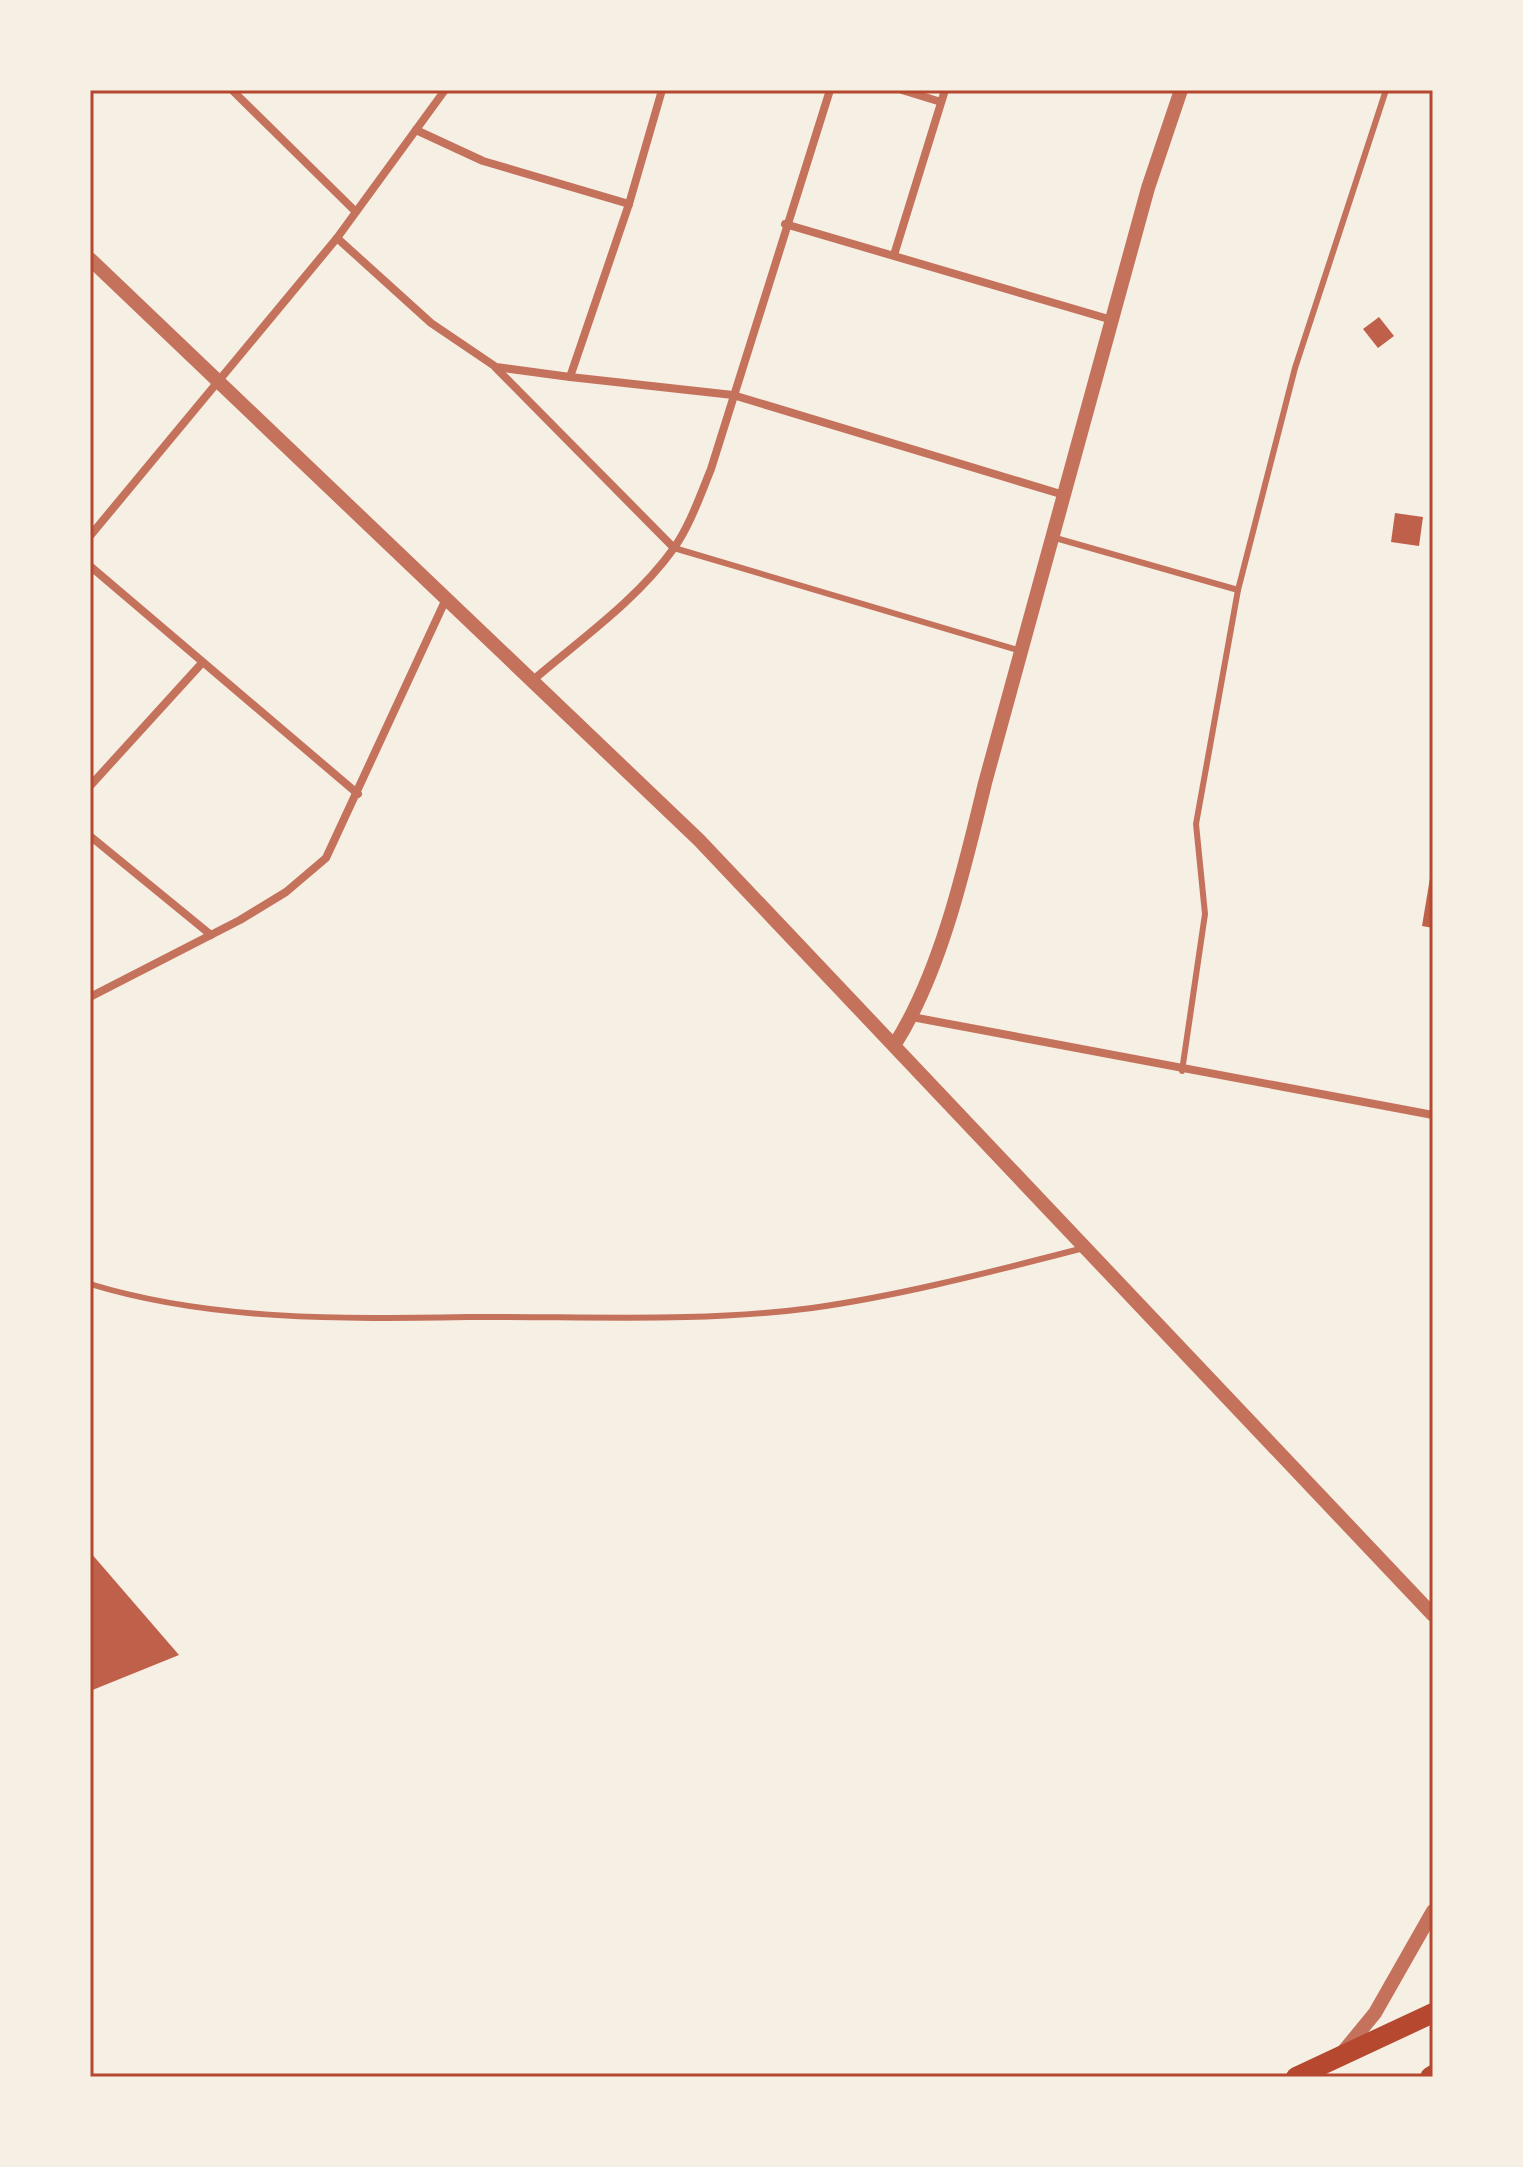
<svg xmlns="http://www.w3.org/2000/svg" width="1523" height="2167" font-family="'Archivo Narrow',sans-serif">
	<rect width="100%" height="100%" fill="#f6efe4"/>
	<g fill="#bf614a">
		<polygon points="1379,317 1394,336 1378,348 1363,329"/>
		<polygon points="1395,513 1423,517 1419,546 1391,542"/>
		<polygon points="1431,872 1433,872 1433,928 1422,926"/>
		<polygon points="90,1552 179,1655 90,1691"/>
	</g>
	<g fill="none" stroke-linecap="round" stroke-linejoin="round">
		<g stroke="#c5725c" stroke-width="6">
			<polyline points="1052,537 1238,590"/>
			<polyline points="674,548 1021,651"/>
			<polyline points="1182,1071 1205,914 1196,824 1238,590 1295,368 1386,90"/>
			<path d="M90,1284C211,1321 342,1319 468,1317C582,1316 698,1323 812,1308C904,1295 994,1271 1084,1248"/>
		</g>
		<g stroke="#c5725c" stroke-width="8">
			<polyline points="232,90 355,211"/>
			<polyline points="902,90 941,102"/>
			<polyline points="416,130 483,161 629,204"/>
			<polyline points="785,224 1112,320"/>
			<polyline points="337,238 431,323 496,367 570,377 629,204 662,90"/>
			<polyline points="894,255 945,90"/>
			<polyline points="496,368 674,548"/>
			<polyline points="570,377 733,395 1064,495"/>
			<polyline points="90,536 337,238 445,90"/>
			<polyline points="90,566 358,794"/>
			<path d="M533,680C581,639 637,600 674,548C690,525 700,496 711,469L830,90"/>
			<polyline points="90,786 202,663"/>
			<polyline points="90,836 211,935"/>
			<polyline points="90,997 240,920 286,892 326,858 446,599"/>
			<polyline points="912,1017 1433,1115"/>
		</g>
		<g stroke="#c5725c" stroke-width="14">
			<polyline points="90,259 699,840 1433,1615"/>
			<path d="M895,1044C941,972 965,866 985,783L1148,188L1181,90"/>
			<polyline points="1343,2052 1375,2013 1433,1911"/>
		</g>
		<g stroke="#b5482f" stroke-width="20">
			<polyline points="1296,2077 1433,2013"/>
			<polyline points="1430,2077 1433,2075"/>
		</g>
	</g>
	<rect width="1523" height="2167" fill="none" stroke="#f6efe4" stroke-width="184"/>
	<rect x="92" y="92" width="1339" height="1983" fill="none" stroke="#b5482f" stroke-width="3"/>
</svg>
